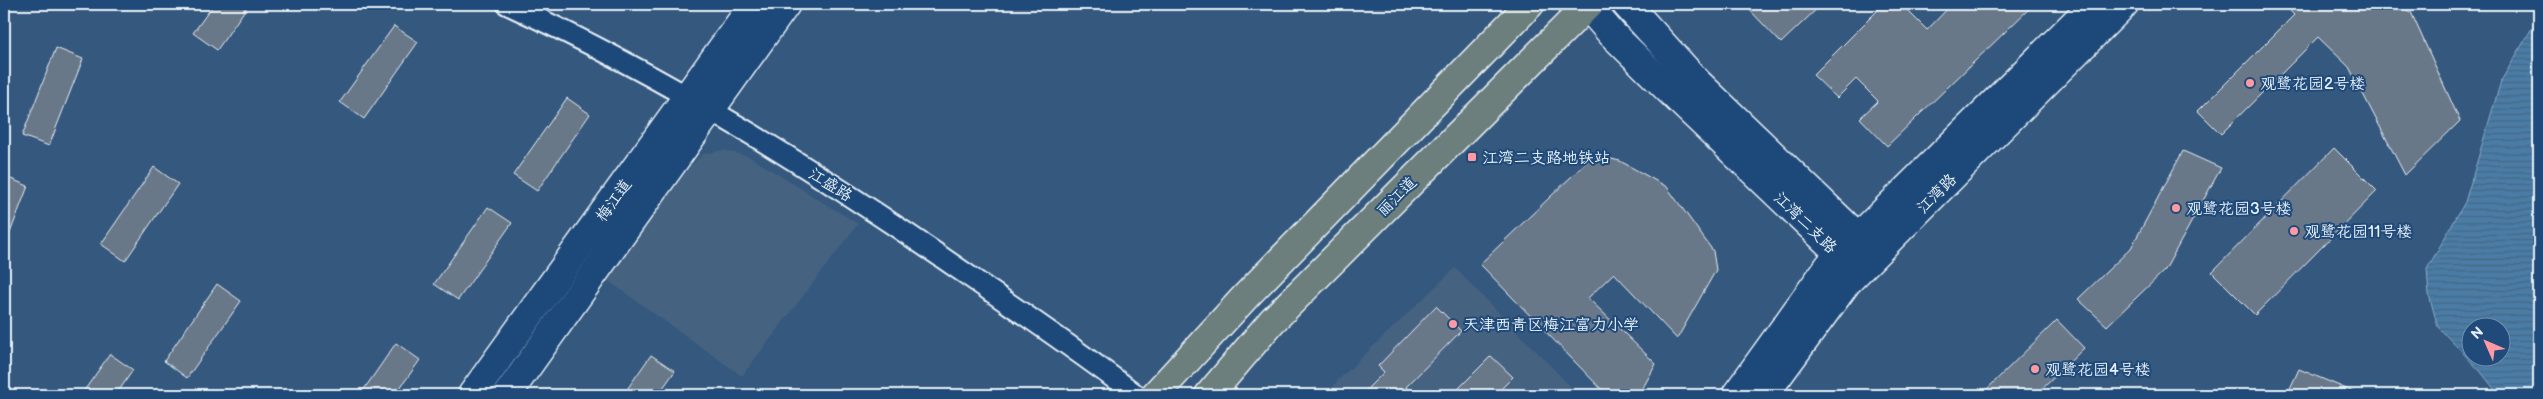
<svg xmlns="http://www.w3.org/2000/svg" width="2543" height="399" font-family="'Balsamiq Sans','LXGW WenKai TC',sans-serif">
	<defs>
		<pattern id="water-rules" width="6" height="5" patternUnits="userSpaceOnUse" patternTransform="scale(1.25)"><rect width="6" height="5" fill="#497ca7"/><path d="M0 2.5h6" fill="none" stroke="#48657d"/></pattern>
	</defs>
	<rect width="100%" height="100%" fill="#35587e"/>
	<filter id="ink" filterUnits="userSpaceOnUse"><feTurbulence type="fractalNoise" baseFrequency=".02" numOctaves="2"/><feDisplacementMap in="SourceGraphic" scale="10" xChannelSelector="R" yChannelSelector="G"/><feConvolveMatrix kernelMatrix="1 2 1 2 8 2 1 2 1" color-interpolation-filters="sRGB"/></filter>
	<g filter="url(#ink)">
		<g fill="#456281">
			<polygon points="724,150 750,157 858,224 742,376 607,280 691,165 703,154"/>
			<polygon points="1455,268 1579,395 1327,395 1338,380"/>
		</g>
		<path fill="url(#water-rules)" stroke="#89abc7" fill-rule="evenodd" d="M2539,16V395H2499L2481,372L2438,327L2429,295L2427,269L2465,202L2501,81ZM2470,326H2500V356H2470Z"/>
		<g fill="#697888" stroke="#e8f1f8">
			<polygon points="214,4 249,4 217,50 193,33"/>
			<polygon points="1744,4 1822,4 1781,43"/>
			<polygon points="1884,4 1901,4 1927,30 1952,4 2034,4 1887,146 1860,118 1878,101 1856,79 1837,98 1813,75"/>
			<polygon points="2283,4 2391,4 2411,12 2460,121 2405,175 2349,67 2318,37 2221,134 2198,111 2294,15"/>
			<polygon points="394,26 418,42 364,119 340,102"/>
			<polygon points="56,48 83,59 49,146 22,136"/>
			<polygon points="567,98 590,114 537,191 513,175"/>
			<polygon points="2334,148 2377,191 2255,315 2212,272"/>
			<polygon points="2183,151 2221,168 2165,270 2107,326 2078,299 2131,248"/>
			<polygon points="1594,155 1620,161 1667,187 1713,251 1716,270 1677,339 1614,273 1588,298 1656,364 1639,395 1607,395 1480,264"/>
			<polygon points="154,167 178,184 125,261 101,244"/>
			<polygon points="4,176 28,186 5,246 4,246"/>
			<polygon points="488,207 512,223 458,300 434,284"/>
			<polygon points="217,284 241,301 187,378 164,361"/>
			<polygon points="1436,306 1461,331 1406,387 1415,395 1361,395 1384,372 1378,366"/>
			<polygon points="2057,320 2084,348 2036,395 1981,395"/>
			<polygon points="396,343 420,360 395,395 360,395"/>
			<polygon points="110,354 133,370 116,395 81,395"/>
			<polygon points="651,355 675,371 658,395 623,395"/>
			<polygon points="1491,356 1513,377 1495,395 1452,395"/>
			<polygon points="2299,369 2361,395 2287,395"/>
		</g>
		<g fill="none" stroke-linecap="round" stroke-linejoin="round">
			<defs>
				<path id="street" d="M507,4C669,78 820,173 966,274C1023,314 1081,352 1136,395"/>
				<g id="secondary">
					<polyline points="1586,4 1611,33 1678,99 1841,255 1858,260"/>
					<polyline points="1626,4 1697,82 1859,238 1864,254"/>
					<polyline points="472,395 754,4"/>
					<polyline points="507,395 786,4"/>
					<polyline points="1736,395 1829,266 2094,4"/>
					<polyline points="1764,395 1847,282 2124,4"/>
				</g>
				<g id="primary">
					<polyline points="1155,395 1246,296 1530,4"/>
					<polyline points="1209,395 1272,321 1589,4"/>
				</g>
			</defs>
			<use href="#street" stroke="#e8f1f8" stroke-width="24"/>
			<use href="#secondary" stroke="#e8f1f8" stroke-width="31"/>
			<use href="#primary" stroke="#e8f1f8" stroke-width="31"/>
			<use href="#street" stroke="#1f4a7a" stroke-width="20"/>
			<use href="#secondary" stroke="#1f4a7a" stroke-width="28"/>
			<use href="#primary" stroke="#6c7f7c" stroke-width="28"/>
		</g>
	</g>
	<g fill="#ff9aa2" stroke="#1f4a7a" stroke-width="2">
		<circle cx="2250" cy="83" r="5"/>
		<rect x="1467" y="152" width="10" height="10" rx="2.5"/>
		<circle cx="2176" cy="208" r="5"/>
		<circle cx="2294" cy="231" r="5"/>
		<circle cx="1453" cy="324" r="5"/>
		<circle cx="2035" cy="369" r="5"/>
	</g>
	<g text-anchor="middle" stroke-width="4" stroke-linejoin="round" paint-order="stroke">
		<g font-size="16" fill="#e8f1f8" stroke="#1f4a7a" text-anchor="start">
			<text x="2260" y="89">观鹭花园2号楼</text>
			<text x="1482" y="163">江湾二支路地铁站</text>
			<text x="2186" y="214">观鹭花园3号楼</text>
			<text x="2304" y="237">观鹭花园11号楼</text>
			<text x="1463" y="330">天津西青区梅江富力小学</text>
			<text x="2045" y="375">观鹭花园4号楼</text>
		</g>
		<g font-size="16" fill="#e8f1f8" stroke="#1f4a7a">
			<text transform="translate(831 184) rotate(32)" y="6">江盛路</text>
			<text transform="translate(1936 193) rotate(-45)" y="6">江湾路</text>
			<text transform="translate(1396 196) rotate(-45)" y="6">丽江道</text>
			<text transform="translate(613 200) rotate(-54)" y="6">梅江道</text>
			<text transform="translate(1806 222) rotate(44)" y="6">江湾二支路</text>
		</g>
	</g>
	<rect width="2543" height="399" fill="none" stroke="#1f4a7a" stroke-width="20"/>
	<rect x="10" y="10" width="2523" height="379" fill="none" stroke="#e8f1f8" stroke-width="2" filter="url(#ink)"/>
	<g transform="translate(2486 342) rotate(315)"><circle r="24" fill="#1f4a7a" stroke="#6f8dac"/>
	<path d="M0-4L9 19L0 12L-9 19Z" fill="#ff9aa2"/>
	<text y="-8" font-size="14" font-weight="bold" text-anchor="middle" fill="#e8f1f8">N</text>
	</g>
</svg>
